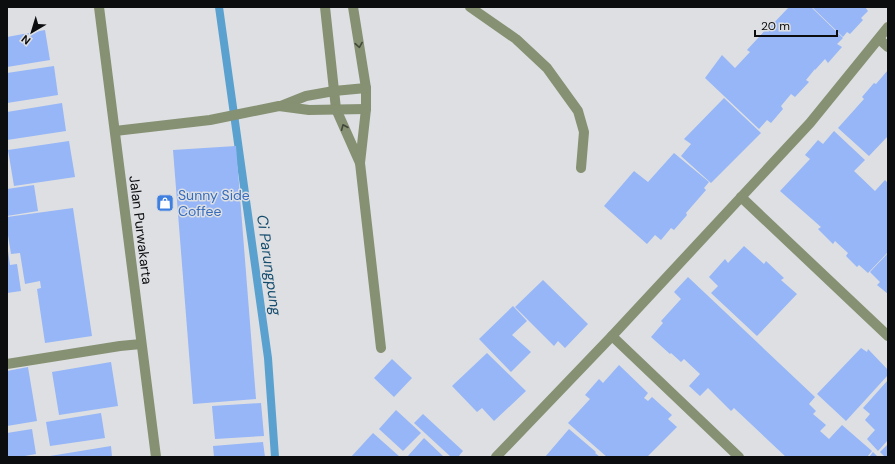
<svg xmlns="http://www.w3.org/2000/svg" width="895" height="464" font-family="'DM Sans',sans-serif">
	<rect width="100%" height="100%" fill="#dddfe2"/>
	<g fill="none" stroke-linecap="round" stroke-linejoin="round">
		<polyline stroke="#5aa1d0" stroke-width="8" points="219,7 268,358 275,457"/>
	</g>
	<g fill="#96b6f7">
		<polygon points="789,7 811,7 843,38 837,44 842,47 828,63 825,59 815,70 815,69 806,80 809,82 795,97 791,94 781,106 783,109 771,123 767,120 759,129 705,78 722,55 735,68 750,52 747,50 768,27 769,28"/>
		<polygon points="812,7 865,7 868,11 861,18 863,20 850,34 847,32 843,37"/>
		<polygon points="45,30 50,60 7,67 7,37"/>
		<polygon points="54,66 58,95 7,103 7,73"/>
		<polygon points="888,70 888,136 869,156 838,128 864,99 862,97 874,83 876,84"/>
		<polygon points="724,98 761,133 711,183 681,156 691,144 684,139"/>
		<polygon points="62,103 66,131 7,140 7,112"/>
		<polygon points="834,131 865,160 854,171 875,191 885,180 888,183 888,252 868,273 859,265 857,267 846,256 848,253 835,241 833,244 818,229 821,227 780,191 810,159 805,155 818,140 823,144"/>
		<polygon points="69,141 75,177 14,186 8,150"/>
		<polygon points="236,146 256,399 193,404 173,150"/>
		<polygon points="674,153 709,182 704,188 706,190 686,213 687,215 674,230 671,228 661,240 655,235 647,244 604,206 634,171 648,182"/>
		<polygon points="34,185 38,211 7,216 7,189"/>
		<polygon points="73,208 92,336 45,343 37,289 41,288 40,281 25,284 20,253 11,254 7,229 7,217"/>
		<polygon points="744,246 764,264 766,261 784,278 781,280 797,294 757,336 711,293 718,286 709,277 725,259 728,263"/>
		<polygon points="7,251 8,251 10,265 17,264 21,291 7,293"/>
		<polygon points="888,253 888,294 877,285 880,282 870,272"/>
		<polygon points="688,277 815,397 809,404 816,411 813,414 826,425 820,431 829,439 842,425 872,451 867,457 786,457 734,408 731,411 708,388 700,396 689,386 700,374 684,359 681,362 671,353 670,354 651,337 663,323 661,321 681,299 674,292"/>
		<polygon points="543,280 588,324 565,348 558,341 554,346 515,307"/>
		<polygon points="513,306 527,321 512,335 531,352 511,372 479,339"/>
		<polygon points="861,348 867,352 868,349 888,370 888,375 846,421 817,394"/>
		<polygon points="487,353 526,391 494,421 482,408 477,412 452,386"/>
		<polygon points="392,359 412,378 394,397 374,378"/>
		<polygon points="111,362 118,406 59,415 52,372"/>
		<polygon points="619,365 648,393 644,398 648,401 652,397 672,415 668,419 677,427 647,457 607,457 568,423 590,399 585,395 599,379 603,383"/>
		<polygon points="28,367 37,421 7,426 7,371"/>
		<polygon points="888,380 888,440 878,451 867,439 875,430 865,420 870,414 863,408"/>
		<polygon points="261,403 264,436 215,439 212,406"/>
		<polygon points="396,410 421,433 403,451 379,429"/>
		<polygon points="101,413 105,438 50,446 46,422"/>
		<polygon points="423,414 463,451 458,457 451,457 414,423"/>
		<polygon points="32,429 36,454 19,457 7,457 7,433"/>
		<polygon points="569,429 596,452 595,453 600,457 545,457"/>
		<polygon points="373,433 400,457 351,457"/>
		<polygon points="424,438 444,457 407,457"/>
		<polygon points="263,442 265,457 214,457 213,446"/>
		<polygon points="888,444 888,457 885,457 880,452"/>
		<polygon points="111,446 112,457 50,457 50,456"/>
		<polygon points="873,452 878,457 869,457"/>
	</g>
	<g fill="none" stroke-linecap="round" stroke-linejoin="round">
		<g stroke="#869072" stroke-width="10">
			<polyline points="325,7 336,109 360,163"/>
			<polyline points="353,7 366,88 366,109 360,163 381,348"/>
			<polyline points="470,7 516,39 547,68 578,111 584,132 581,168"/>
			<polyline points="879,39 888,47"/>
			<polyline points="281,106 306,96 334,91 366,88"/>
			<polyline points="115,131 210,120 279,106 309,110 366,109"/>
			<polyline points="741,197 888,336"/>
			<polyline points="612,336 739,457"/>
			<polyline points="7,364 120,346 141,344"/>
			<polyline points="496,457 612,336 810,123 888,27"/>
		</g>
		<polyline stroke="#869072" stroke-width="10" points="99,7 156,457"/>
	</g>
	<defs><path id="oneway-chevron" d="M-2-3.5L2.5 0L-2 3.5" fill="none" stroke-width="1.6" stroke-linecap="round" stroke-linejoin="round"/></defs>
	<g stroke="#43483b">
		<use href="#oneway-chevron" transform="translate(359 45) rotate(81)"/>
		<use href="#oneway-chevron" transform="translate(344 127) rotate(-113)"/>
	</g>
	<defs>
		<symbol id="shop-square" viewBox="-11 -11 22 22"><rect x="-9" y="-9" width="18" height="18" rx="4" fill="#3f7fe0" stroke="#dddfe2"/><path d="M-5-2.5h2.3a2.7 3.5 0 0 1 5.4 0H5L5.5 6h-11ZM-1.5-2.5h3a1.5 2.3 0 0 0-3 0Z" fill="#fff"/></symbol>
	</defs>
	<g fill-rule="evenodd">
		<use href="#shop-square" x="155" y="193" width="20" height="20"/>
	</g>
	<g text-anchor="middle" stroke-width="3" stroke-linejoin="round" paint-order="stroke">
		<g font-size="14" fill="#366cbe" stroke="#dddfe2" text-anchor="start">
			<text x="178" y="200">Sunny Side<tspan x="178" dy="16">Coffee</tspan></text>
		</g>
		<g font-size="14" fill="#0c0d0e" stroke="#dddfe2">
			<text transform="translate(141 230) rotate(83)" y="5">Jalan Purwakarta</text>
		</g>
		<g font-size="15" font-style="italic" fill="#164d6e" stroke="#dddfe2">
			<text transform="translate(269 265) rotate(82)" y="5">Ci Parungpung</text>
		</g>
	</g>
	<rect width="895" height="464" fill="none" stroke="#0c0d0e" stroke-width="16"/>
	<g transform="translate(32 32) rotate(218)" stroke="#dddfe2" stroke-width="3" paint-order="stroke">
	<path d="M0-3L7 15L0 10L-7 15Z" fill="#0c0d0e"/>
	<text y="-6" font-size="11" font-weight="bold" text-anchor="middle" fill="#0c0d0e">N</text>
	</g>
	<path d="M755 30v6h82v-6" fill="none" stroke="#0c0d0e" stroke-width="2"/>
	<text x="761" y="30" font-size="12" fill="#0c0d0e" stroke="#dddfe2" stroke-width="3" paint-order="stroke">20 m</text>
</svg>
